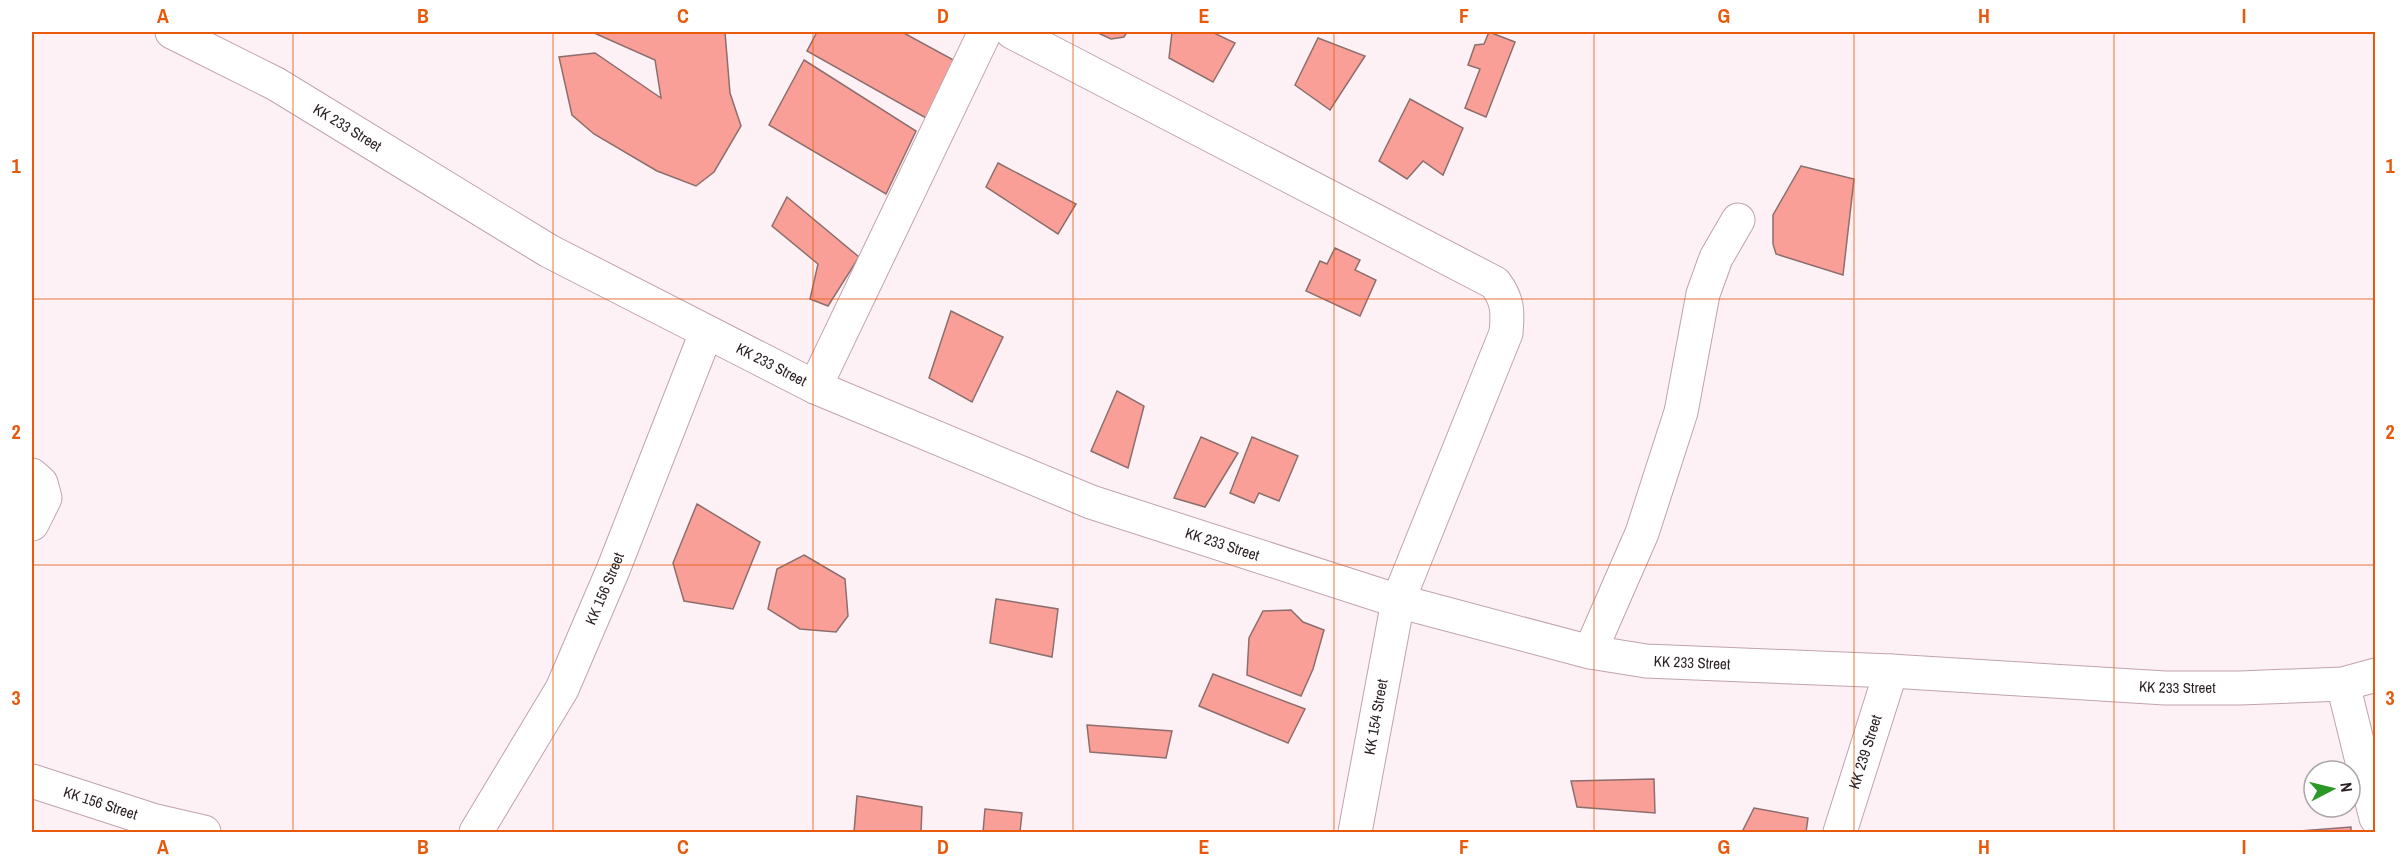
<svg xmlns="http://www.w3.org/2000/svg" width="2407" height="864" font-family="'Archivo Narrow',sans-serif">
	<rect width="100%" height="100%" fill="#fef1f6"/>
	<g fill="#fa9f98" stroke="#8c6f6c" stroke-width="1.5">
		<polygon points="592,32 725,32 730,93 741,126 714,172 696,186 657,171 594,134 572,115 559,57 595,53 661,98 655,60"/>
		<polygon points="817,32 902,32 959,63 926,118 807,51"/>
		<polygon points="1096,32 1127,32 1124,37 1111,39"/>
		<polygon points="1172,32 1212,32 1235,43 1213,82 1169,58"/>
		<polygon points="1489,32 1515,42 1486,117 1465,108 1480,69 1468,65 1475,45 1484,44"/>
		<polygon points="1318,38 1365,56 1330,110 1295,85"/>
		<polygon points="804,60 916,131 886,194 769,125"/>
		<polygon points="1410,99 1463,128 1443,175 1423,161 1407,179 1379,161"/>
		<polygon points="998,163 1076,204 1058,234 986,187"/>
		<polygon points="1801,166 1854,179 1843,275 1776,254 1773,244 1773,215"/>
		<polygon points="787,197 859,257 828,306 810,299 818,264 772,226"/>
		<polygon points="1335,248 1360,260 1355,270 1376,280 1360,316 1306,291 1320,261 1327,264"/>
		<polygon points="951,311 1003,337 972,402 929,378"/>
		<polygon points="1117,391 1144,406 1128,468 1091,451"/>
		<polygon points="1201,437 1238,453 1205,507 1174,498"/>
		<polygon points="1252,437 1298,456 1279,501 1259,493 1254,503 1230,493"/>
		<polygon points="697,504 760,542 733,609 684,601 673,563"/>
		<polygon points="804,555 845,579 848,616 836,632 800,629 768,609 777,569"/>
		<polygon points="996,599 1058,609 1052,657 990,643"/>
		<polygon points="1291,610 1303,622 1324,630 1313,669 1301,696 1247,675 1249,638 1263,611"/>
		<polygon points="1213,674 1305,709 1288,743 1199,706"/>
		<polygon points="1087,725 1172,731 1166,758 1090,752"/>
		<polygon points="1654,779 1655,813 1577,807 1571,781"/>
		<polygon points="857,796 922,807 921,832 854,832"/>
		<polygon points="1754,808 1808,818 1806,832 1742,832"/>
		<polygon points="985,809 1022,813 1020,832 983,832"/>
		<polygon points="2351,827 2351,832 2299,832 2298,831"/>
	</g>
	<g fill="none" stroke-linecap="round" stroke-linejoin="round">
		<defs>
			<g id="minor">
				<path id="s1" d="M172,32L276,84L549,251L815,387L1091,502L1398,601L1590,652L1646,661L1891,671L2165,688H2240L2343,684L2376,675"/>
				<path d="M1012,32L1495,283C1508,300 1508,312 1506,333L1398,601L1355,832"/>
				<polyline points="815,387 985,32"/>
				<polyline points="32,475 41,483 45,498 32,524"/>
				<polyline points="1590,652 1642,533 1681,412 1703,294 1716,258 1738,220"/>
				<polyline points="2343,684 2376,818"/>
				<path id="s2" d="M32,781L152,820L204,832"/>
				<path id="s3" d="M476,832L562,689L613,570L706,333"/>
				<path id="s4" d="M1840,832L1891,671"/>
			</g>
		</defs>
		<use href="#minor" stroke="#c0a3ad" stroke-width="35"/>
		<use href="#minor" stroke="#fff" stroke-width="33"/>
	</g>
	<path fill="none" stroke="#e8590c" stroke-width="1.5" stroke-opacity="0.55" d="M293,32V832M553,32V832M813,32V832M1073,32V832M1334,32V832M1594,32V832M1854,32V832M2114,32V832M32,299H2376M32,565H2376"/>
	<g text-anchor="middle" stroke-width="6" stroke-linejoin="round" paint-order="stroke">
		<g font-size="15" fill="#2a1f23" stroke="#fff">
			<text dy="5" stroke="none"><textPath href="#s1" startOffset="200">KK 233 Street</textPath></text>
			<text dy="5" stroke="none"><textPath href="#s1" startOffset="686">KK 233 Street</textPath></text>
			<text dy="5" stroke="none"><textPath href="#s1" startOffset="1172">KK 233 Street</textPath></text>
			<text dy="5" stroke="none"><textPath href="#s3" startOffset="276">KK 156 Street</textPath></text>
			<text dy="5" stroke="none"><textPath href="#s1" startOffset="1658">KK 233 Street</textPath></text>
			<text dy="5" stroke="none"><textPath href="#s1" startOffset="2144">KK 233 Street</textPath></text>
			<text transform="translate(1376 717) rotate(-80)" y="5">KK 154 Street</text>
			<text dy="5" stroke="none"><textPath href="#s4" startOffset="84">KK 239 Street</textPath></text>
			<text dy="5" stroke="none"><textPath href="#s2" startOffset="72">KK 156 Street</textPath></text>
		</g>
	</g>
	<rect width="2407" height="864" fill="none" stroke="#ffffff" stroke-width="66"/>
	<g transform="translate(2332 789) rotate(83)"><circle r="28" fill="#ffffff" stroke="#aaa5a7" stroke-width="1.5"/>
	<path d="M0-4.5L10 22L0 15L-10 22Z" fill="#2a9824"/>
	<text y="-9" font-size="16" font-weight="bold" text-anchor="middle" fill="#2a1f23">N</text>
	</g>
	<rect x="33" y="33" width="2341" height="798" fill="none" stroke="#e8590c" stroke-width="2"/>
	<g font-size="20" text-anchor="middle" font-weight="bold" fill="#e8590c">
		<text x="163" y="23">A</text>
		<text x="423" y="23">B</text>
		<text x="683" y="23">C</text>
		<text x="943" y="23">D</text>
		<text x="1204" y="23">E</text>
		<text x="1464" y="23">F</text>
		<text x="1724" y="23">G</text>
		<text x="1984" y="23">H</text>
		<text x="2244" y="23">I</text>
		<text x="16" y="173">1</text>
		<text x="2390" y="173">1</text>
		<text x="16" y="439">2</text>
		<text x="2390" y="439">2</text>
		<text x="16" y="705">3</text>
		<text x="2390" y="705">3</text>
		<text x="163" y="854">A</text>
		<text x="423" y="854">B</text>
		<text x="683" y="854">C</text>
		<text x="943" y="854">D</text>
		<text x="1204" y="854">E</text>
		<text x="1464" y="854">F</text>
		<text x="1724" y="854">G</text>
		<text x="1984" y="854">H</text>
		<text x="2244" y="854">I</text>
	</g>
</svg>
